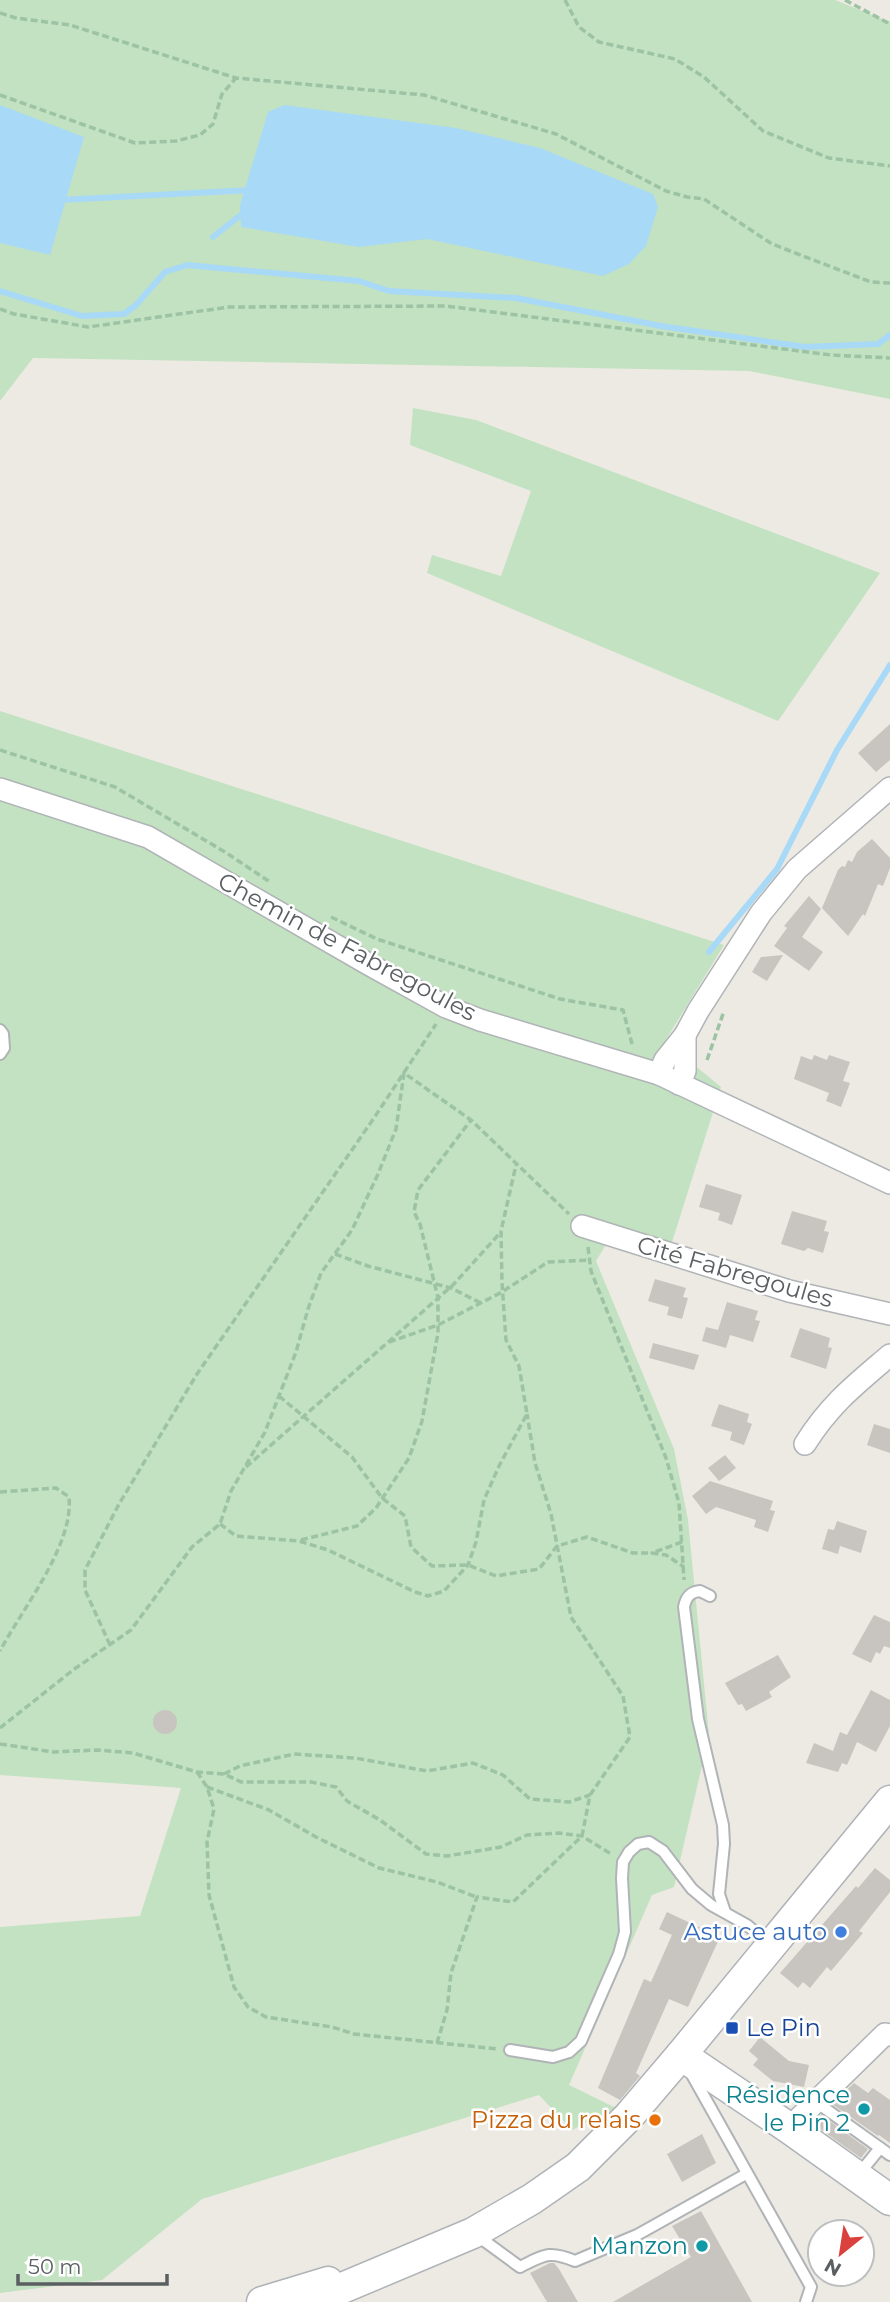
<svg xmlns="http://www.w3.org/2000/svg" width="890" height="2302" font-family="Montserrat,sans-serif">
	<rect width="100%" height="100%" fill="#eceae3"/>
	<g fill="#c3e2c1">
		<polygon points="0,0 835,0 890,22 890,399 749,371 33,358 0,401"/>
		<polygon points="413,408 476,420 880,573 778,721 427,573 432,555 501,576 531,491 410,445"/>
		<polygon points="0,711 724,945 665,1041 721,1087 666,1261 607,1243 596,1261 674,1449 688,1520 709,1735 674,1887 652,1895 569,2085 616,2108 572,2130 539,2095 202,2199 102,2280 0,2293 0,1927 140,1916 181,1788 0,1775"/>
	</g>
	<g fill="#a8d9f7">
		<polygon points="0,105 84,137 50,255 0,243"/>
		<polygon points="284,105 456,128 540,148 653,194 658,207 646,246 629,264 603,276 427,239 359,247 241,227 240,205 268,112"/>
	</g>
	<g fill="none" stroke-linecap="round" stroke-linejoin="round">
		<g stroke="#a8d9f7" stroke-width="6">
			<polyline points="60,200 252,190"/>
			<polyline points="213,237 247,210"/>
			<polyline points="0,291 82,316 124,314 136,305 165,272 187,265 359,281 389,291 516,298 661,326 805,347 878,344 890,335"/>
			<polyline points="709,952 777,869 837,750 890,665"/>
		</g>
	</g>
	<g fill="#c8c5c0">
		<polygon points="890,724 890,760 876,772 858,753"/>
		<polygon points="872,839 890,858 890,868 883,886 878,884 865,916 863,914 848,936 822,908 838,870 842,866 845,867 848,860 852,862 857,852"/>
		<polygon points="809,896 821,909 802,937 823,952 809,971 774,946 787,928 784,926"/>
		<polygon points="783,955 767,981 752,972 761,957"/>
		<polygon points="814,1055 827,1060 829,1055 850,1062 843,1081 850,1083 841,1107 826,1101 829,1093 794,1079 801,1056 812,1060"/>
		<polygon points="706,1184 742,1195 732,1225 718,1220 720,1213 699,1207"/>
		<polygon points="792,1211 827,1221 824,1231 829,1232 823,1253 808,1248 804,1251 781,1244"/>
		<polygon points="655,1279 686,1288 683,1297 688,1298 682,1319 667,1315 669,1307 648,1301"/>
		<polygon points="727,1302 758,1311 755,1320 760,1321 753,1342 730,1335 726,1348 702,1341 706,1327 718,1330"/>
		<polygon points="800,1328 830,1338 828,1347 832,1348 826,1369 790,1357"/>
		<polygon points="653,1343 699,1355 694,1370 649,1358"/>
		<polygon points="719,1404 749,1414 747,1422 752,1424 744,1445 730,1440 732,1432 711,1426"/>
		<polygon points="874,1424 890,1429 890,1453 867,1445"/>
		<polygon points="725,1455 736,1468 719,1481 708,1468"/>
		<polygon points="710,1481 773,1501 770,1510 775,1511 768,1532 754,1527 756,1520 716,1507 706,1514 692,1496"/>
		<polygon points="837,1521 867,1531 861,1553 840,1546 838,1554 822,1549 828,1529 834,1530"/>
		<polygon points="874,1615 890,1622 890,1648 884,1646 880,1654 876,1652 871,1663 852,1654"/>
		<polygon points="778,1655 791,1677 769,1692 772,1697 746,1711 742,1704 738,1705 725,1683"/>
		<polygon points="871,1690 890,1700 890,1726 876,1752 857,1742 847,1765 842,1763 838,1772 806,1763 814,1743 833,1751 840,1732 847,1735"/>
		<circle cx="165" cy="1722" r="12"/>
		<polygon points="875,1868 890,1880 890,1892 859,1931 863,1933 831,1971 827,1967 810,1988 803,1982 798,1988 780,1973 856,1886 858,1888"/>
		<polygon points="667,1912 720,1937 688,2007 669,1999 636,2073 640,2076 620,2100 598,2088 644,1979 651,1982 672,1935 659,1929"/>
		<polygon points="760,2037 789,2061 809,2065 804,2087 773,2081 753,2065 758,2059 749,2051"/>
		<polygon points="854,2083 868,2093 873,2088 890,2100 890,2143 879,2135 878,2136 832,2104"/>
		<polygon points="821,2115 868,2149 861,2158 813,2124"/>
		<polygon points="702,2134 716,2163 682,2182 667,2154"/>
		<polygon points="701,2211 752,2302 613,2302 691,2257 672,2226"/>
		<polygon points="550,2263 554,2263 559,2269 578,2302 547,2302 530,2273"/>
	</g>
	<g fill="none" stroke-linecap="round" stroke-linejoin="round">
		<defs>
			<g id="lane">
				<polyline points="0,1030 3,1034 4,1048 0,1054"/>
				<path d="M710,1596L700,1591C690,1592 686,1597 684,1607L698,1719L723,1825L724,1844L719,1894L725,1912"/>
				<polyline points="510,2050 553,2057 569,2052 581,2041 619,1954 625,1932 622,1878 623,1862 629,1852 638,1844 649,1842 663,1851 692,1889 711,1905 747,1925 769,1944"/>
				<polyline points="691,2073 811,2287 806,2302"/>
				<polyline points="816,2102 890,2155"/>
				<polyline points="859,2174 880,2148"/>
				<path d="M475,2234L520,2267C544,2255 549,2250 575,2261L637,2235L746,2174"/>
			</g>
			<g id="street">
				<polyline points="0,789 148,837 370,965 446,1007 480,1020 659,1074 890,1183"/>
				<polyline points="659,1074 665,1060 685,1035 698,1011 761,913 797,869 890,788"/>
				<polyline points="679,1084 685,1071 685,1035"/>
				<polyline points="582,1226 789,1291 890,1314"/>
				<path d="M805,1444C830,1404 855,1385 890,1355"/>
				<polyline points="789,2128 885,2034 890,2035"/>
			</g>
			<g id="secondary">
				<polyline points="681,2055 789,2128 890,2200"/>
				<polyline points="262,2302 328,2282"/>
				<polyline points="309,2302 473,2233 532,2199 578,2167 629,2116 681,2055 890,1801"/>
			</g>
		</defs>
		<use href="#lane" stroke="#b0b4b7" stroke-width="14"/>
		<use href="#street" stroke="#b0b4b7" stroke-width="24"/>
		<use href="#secondary" stroke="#afb3b7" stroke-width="33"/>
		<g stroke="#9cc3a4" stroke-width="3.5" stroke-dasharray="7 3.5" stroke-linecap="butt">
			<polyline points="565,0 579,27 599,42 675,59 704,77 763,131 829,158 890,166"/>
			<polyline points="845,0 890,24"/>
			<polyline points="0,13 16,18 70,25 236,78 424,95 556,134 666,191 687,197 704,199 772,244 871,282 890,283"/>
			<polyline points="0,95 135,143 176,141 200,135 213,124 222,94 236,78"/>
			<polyline points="0,309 14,314 88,327 229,307 446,306 831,355 890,358"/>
			<polyline points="0,750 115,787 225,852 270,882"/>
			<polyline points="331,917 377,939 560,999 623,1010 632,1044"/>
			<polyline points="707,1060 724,1011"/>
			<polyline points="588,1247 591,1271 666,1458 679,1503 684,1580"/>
			<polyline points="335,1254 368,1266 451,1288 481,1303"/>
			<polyline points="389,1342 438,1325 502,1292 548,1262 590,1260"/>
			<polyline points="279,1396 352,1457 382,1498 405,1516 411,1547 432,1566 468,1565 496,1576 539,1569 557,1546 587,1537 633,1553 652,1553"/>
			<polyline points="246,1467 453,1285 500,1233"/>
			<path d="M0,1492L56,1488L69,1497C74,1545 22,1609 0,1651"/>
			<polyline points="220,1524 236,1536 299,1541 328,1550 415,1592 428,1596 444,1591 468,1565 476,1542 484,1500 499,1466 527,1414 519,1366 506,1340 502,1283 501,1231 516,1165"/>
			<polyline points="301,1540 357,1526 376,1508 409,1458 422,1421 438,1333 438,1298 420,1224 414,1212 418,1190 471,1120"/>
			<polyline points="682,1542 652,1553 666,1555 684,1567"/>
			<polyline points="110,1645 85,1590 85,1570 119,1504 197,1374 374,1118 436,1024"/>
			<polyline points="0,1728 73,1670 131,1630 192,1547 220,1524 231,1491 265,1432 296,1352 308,1309 321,1273 352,1230 378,1174 396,1129 404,1073 471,1120 569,1214"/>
			<polyline points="0,1744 54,1752 97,1750 133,1753 197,1772 224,1774 241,1782 311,1782 336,1787 347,1801 380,1820 426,1854 447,1856 501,1847 527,1835 559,1833 582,1836 611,1854"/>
			<polyline points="197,1772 207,1787 214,1809 207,1842 209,1895 234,1987 248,2007 266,2017 332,2027 354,2034 498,2049"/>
			<polyline points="224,1774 240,1766 294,1754 355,1758 427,1771 473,1763 503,1775 530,1799 569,1802 590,1795"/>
			<polyline points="207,1787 269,1810 316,1837 379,1868 437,1882 476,1897"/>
			<polyline points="437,2043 447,2010 451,1973 477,1897 513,1902 582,1836 590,1795 630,1737 623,1696 571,1617 551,1514 535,1463 527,1414"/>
		</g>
		<use href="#lane" stroke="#fff" stroke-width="10"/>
		<use href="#street" stroke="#fff" stroke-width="21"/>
		<use href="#secondary" stroke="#fff" stroke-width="30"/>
	</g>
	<circle fill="#3f7fe0" stroke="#fff" stroke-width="2.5" cx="841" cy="1932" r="7"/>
	<rect fill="#1a4fb4" stroke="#fff" stroke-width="2.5" x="725" y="2021" width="14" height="14" rx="3.5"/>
	<g fill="#0f9aa8" stroke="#fff" stroke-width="2.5">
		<circle cx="864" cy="2109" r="7"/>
		<circle cx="702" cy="2246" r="7"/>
	</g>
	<circle fill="#e8710a" stroke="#fff" stroke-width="2.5" cx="655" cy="2120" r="7"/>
	<g text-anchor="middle" stroke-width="5" stroke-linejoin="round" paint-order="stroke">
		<g font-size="24" fill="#5b5f62" stroke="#fff">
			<text transform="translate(347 947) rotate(28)" y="8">Chemin de Fabregoules</text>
			<text transform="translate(735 1272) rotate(16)" y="8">Cité Fabregoules</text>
		</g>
		<g font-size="24" fill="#366cbe" stroke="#fff" text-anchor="end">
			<text x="827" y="1940">Astuce auto</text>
		</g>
		<g font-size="24" fill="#164399" stroke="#fff" text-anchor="start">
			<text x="746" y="2036">Le Pin</text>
		</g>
		<g font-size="24" fill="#0d838f" stroke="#fff" text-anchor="end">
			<text x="850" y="2103">Résidence<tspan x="850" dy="28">le Pin 2</tspan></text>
			<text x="688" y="2254">Manzon</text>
		</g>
		<g font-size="24" fill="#c56008" stroke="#fff" text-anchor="end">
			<text x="641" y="2128">Pizza du relais</text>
		</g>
	</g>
	<g transform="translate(841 2253) rotate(210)"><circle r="33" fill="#ffffff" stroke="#bdbfc0" stroke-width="2"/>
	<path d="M0-5L12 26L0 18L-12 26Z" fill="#da403c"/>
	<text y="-10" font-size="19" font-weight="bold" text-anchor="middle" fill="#5b5f62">N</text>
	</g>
	<path d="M18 2274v10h149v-10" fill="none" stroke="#5b5f62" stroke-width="3.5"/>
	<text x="28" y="2274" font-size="21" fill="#5b5f62" stroke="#ffffff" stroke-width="5" paint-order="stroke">50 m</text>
</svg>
